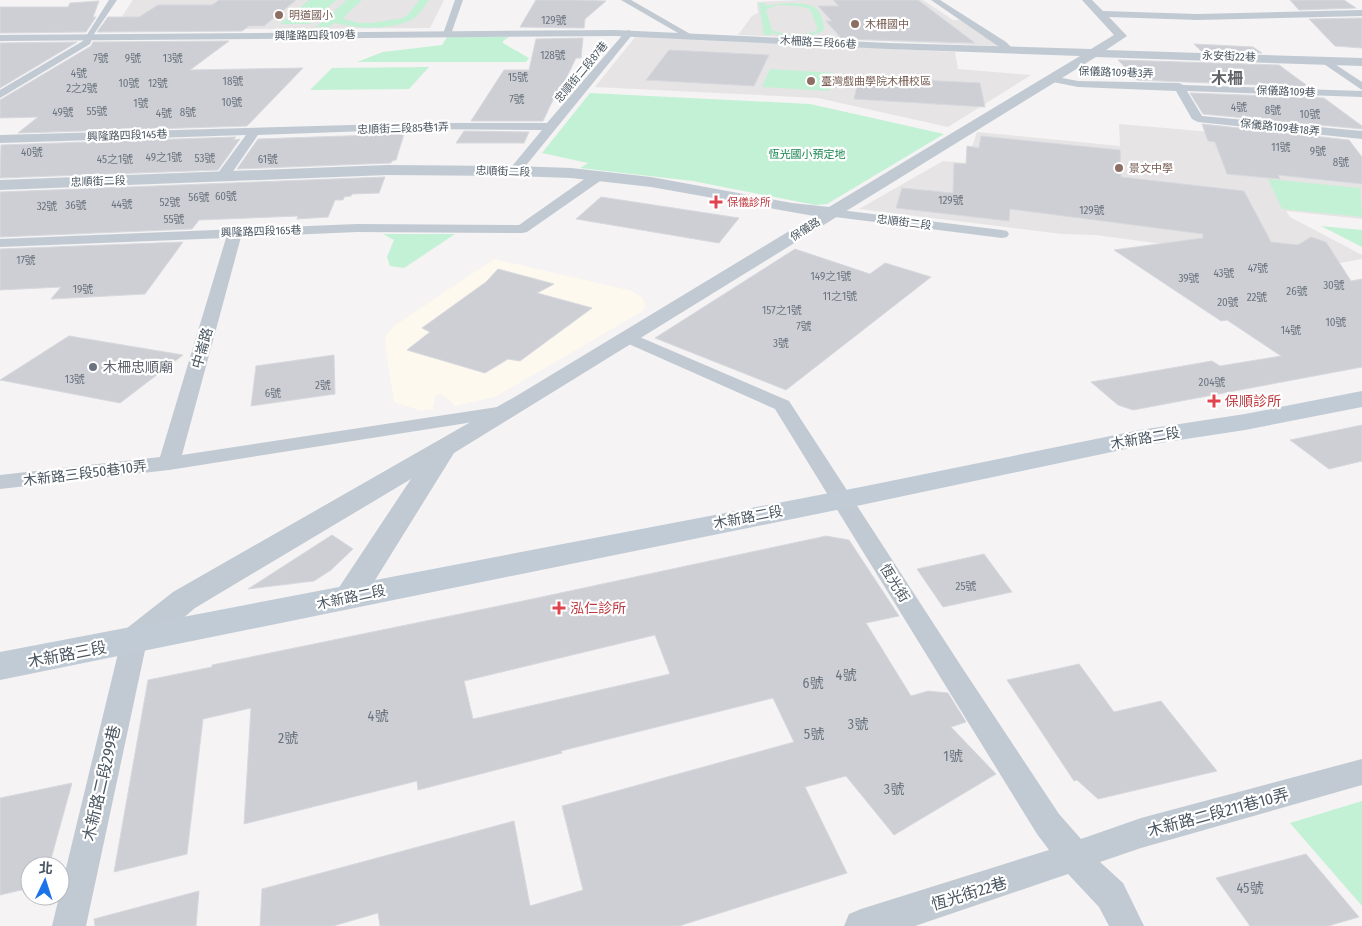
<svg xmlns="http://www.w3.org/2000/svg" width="1362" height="926" font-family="'Fira Sans Condensed','Noto Sans TC',sans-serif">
	<rect width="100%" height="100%" fill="#f5f3f3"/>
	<polygon fill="#fdf9ef" points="494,259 632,291 643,298 645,304 645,308 641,312 495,397 455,406 442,394 436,395 433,409 421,411 394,402 385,343 386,335 394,326"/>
	<g fill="#e6e4e5">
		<polygon points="133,0 444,0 430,28 113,30"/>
		<polygon points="800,0 923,0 953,20 960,20 998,46 738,35 752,16 758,13 757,2"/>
		<polygon points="636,36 955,52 958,69 1031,75 948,127 818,98 595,87"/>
		<polygon points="1119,124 1245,135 1362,174 1362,219 1286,211 1290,217 1362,255 1362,259 1324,266 1096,235 1062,234 859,209 943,161 967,163 977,132 1120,146"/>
	</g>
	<g fill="#c3f1d5" fill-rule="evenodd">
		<polygon points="309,0 336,0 310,24 280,24"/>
		<path d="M347,0H362L344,17V19L359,23H373L402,18L407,16L419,0H429C424,6 418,17 411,20C388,31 358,28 334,23L329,27H316Z"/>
		<path d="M759,3H765L766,6C777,3 806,1 816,8C821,12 824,25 824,30C810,39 787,37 771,33V35H764ZM777,5L798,6L810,9L818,29C807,38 784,35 772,30L766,10Z"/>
		<polygon points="447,37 509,37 503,41 503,43 529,58 526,62 357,62 383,52 442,45"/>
		<polygon points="429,67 409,89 310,90 332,68"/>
		<polygon points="770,69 834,73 829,91 762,87"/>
		<polygon points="590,93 810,104 944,134 827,204 815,205 693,181 580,168 588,163 542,153"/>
		<polygon points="1268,179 1360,188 1362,217 1282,209"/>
		<polygon points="1321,226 1362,230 1362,247"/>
		<polygon points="383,234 455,234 404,268 390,266 387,257 394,240"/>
		<polygon points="1362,801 1362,906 1290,823"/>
	</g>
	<g fill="#cdcfd5" stroke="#d7d9de" fill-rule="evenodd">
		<polygon points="219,0 296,0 264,26 249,26 242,31 97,32 108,17 139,17 158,5 212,5"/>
		<polygon points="536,0 578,0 606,1 585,19 584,28 520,27"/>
		<polygon points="833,0 918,0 975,43 842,39 826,21 832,21 818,6 839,6"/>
		<polygon points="1290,0 1344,0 1356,8 1299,10"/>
		<polygon points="99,1 93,17 96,17 86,32 0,33 0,7 68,7 70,3"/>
		<polygon points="1362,18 1362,48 1335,46 1309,19"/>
		<polygon points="583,38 581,58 576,58 562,87 559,87 543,121 471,121 504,70 529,70 536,39"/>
		<polygon points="229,41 190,70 303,68 247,126 18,133 38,117 0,118 0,100 91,46 93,42"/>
		<polygon points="77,42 0,88 0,43"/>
		<polygon points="1194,44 1253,47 1262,53 1201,51"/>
		<polygon points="669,50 730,53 769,55 754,86 646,80"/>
		<polygon points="1118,60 1279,65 1309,87 1137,80"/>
		<polygon points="859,77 980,83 985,107 854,99"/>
		<polygon points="1190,93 1324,98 1362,126 1362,129 1203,114"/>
		<polygon points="1202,124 1349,140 1362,157 1362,184 1278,175 1280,179 1227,174 1215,142 1208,141"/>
		<polygon points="464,131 529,132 524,143 456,143"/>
		<polygon points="404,134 396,160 392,161 391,163 237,169 258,139"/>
		<polygon points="981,136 1120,150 1121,177 1244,191 1271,242 1298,245 1311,237 1326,242 1351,281 1362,279 1362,367 1133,410 1118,405 1091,382 1212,361 1220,366 1281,356 1227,320 1221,321 1114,250 1203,238 1203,234 1010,209 1009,221 896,208 902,188 953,193 954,163 966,164 967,146 979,148"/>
		<polygon points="236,137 233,140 240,139 218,170 0,178 1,145"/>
		<polygon points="385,177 379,193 352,194 351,196 344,197 343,200 335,200 328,217 297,219 298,216 199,220 192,229 0,237 0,192"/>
		<polygon points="601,197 739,218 719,243 576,219"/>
		<polygon points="183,242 145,294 51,299 61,287 0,290 0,249"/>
		<polygon points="795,249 870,274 885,263 931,277 786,390 655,338"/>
		<polygon points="498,269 554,284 537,293 592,308 520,361 508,359 485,373 407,350 430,332 422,328 486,282"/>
		<polygon points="69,336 183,355 120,403 0,380"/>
		<polygon points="334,355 335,394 251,406 256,366"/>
		<polygon points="1362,425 1362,461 1329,469 1290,440"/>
		<polygon points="332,535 353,549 331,570 314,581 248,589"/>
		<path d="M826,536L849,540L899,616L866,623L911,696L928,691L948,693L966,722L951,727L996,774L894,835L846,776L805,787L847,873L679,926H380L378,913L333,926H260L262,889L514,821L530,906L583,890L562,806L794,742L773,698L561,751L562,753L418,790L417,781L244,824L251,708L203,719L187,854L114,872L148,680L212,667V665L523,601ZM655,635L670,674L473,719L464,681Z"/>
		<polygon points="984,554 1012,592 943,607 917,569"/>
		<polygon points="1079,664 1114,712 1161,701 1217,771 1098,799 1077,780 1074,781 1007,680"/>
		<polygon points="72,783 49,866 30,866 30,888 0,895 0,798"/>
		<polygon points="1306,854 1359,917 1328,926 1250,926 1216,878"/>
		<polygon points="199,891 196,926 95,926 94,919"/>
	</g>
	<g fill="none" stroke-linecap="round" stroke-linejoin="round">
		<g fill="#c1cad2" fill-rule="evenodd">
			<polygon points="109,0 117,0 94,34 90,44 0,98 0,90 83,41"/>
			<polygon points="455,0 463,0 451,34 447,37 444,36 443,34"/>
			<polygon points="621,0 631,0 692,35 691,37 685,37"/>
			<polygon points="931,0 940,0 1006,42 1013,49 1011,51 1005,51"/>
			<polygon points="629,30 633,33 632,35 519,174 514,175 508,171 542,130 422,129 258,135 227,180 222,181 215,177 246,135 0,143 0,135 422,123 547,123 626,31"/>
			<polygon points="1324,57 1362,82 1362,90 1321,62 1321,58"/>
			<polygon points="1052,76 1078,81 1179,83 1183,85 1362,91 1362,97 1187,91 1202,116 1362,131 1362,139 1198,122 1192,119 1176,91 1078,87 1048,81 1047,79"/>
			<polygon points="598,172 605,176 603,179 527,232 522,233 357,232 241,237 182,455 504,406 511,408 514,412 511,416 169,470 0,489 0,475 160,457 226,238 0,247 0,239 357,224 519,225 593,173"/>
			<polygon points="832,209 1002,230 1007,231 1009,234 1007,237 1002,238 827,216 825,213 827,210"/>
			<polygon points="628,332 789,401 963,669 1059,814 1081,839 1141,818 1362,759 1362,785 1141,848 1100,862 1123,883 1144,926 1109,926 1099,907 1068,874 915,926 844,926 849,914 861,909 1049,850 1037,834 775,409 622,341 619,337 622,333"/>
			<polygon points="134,631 143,634 147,641 86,926 52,926 121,641 125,634"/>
		</g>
		<polygon fill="#c1cad2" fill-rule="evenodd" points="1082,0 1092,0 1103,11 1197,14 1362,10 1362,16 1197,20 1109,17 1127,36 1106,50 1362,58 1362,66 1096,57 454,453 359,606 348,609 337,606 332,598 411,479 195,608 146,650 134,653 122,650 118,641 122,632 173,592 518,395 814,216 651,187 571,178 514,176 387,175 0,190 0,180 387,165 514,166 571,168 651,177 792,203 829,207 1080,56 889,49 615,36 0,41 0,35 615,30 889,43 1091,49 1114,35"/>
		<polygon fill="#c1cbd6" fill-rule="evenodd" points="1362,391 1362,407 1245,430 1140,446 866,504 0,680 0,652 866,486 1140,430 1245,414"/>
	</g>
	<g fill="#8d6e63" stroke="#fff" stroke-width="2">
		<circle cx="279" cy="15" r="5"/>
		<circle cx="855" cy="24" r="5"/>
		<circle cx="811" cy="81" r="5"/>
		<circle cx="1119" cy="168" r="5"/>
	</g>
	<g fill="#e0444e" stroke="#fff" stroke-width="2">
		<path d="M713.5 194.5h5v5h5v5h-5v5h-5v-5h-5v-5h5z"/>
		<path d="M1211.5 393.5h5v5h5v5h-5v5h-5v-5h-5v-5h5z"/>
		<path d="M556.5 600.5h5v5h5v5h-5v5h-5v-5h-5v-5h5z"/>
	</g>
	<circle fill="#6b7280" stroke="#fff" stroke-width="2" cx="93" cy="367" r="5"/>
	<g text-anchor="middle" stroke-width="4.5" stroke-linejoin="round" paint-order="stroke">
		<g font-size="11" fill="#785e54" stroke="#fff" text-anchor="start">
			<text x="289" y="19">明道國小</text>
			<text x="865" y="28">木柵國中</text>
			<text x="821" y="85">臺灣戲曲學院木柵校區</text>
			<text x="1129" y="172">景文中學</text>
		</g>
		<g font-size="11" fill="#6b747e">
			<text x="554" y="24">129號</text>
			<text x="553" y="59">128號</text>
			<text x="101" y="62">7號</text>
			<text x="133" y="62">9號</text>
			<text x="173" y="62">13號</text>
			<text x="79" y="77">4號</text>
			<text x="518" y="81">15號</text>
			<text x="233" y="85">18號</text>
			<text x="129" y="87">10號</text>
			<text x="158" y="87">12號</text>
			<text x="82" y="92">2之2號</text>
			<text x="517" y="103">7號</text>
			<text x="232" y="106">10號</text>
			<text x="141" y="107">1號</text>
			<text x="1239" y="111">4號</text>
			<text x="1273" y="114">8號</text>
			<text x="97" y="115">55號</text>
			<text x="63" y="116">49號</text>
			<text x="188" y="116">8號</text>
			<text x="164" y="117">4號</text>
			<text x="1310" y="118">10號</text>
			<text x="1281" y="151">11號</text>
			<text x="1318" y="155">9號</text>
			<text x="32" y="156">40號</text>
			<text x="164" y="161">49之1號</text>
			<text x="205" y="162">53號</text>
			<text x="115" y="163">45之1號</text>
			<text x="268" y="163">61號</text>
			<text x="1341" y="166">8號</text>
			<text x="226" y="200">60號</text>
			<text x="199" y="201">56號</text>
			<text x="951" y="204">129號</text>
			<text x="170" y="206">52號</text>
			<text x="122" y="208">44號</text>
			<text x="76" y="209">36號</text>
			<text x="47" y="210">32號</text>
			<text x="1092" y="214">129號</text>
			<text x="174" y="223">55號</text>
			<text x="26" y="264">17號</text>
			<text x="1258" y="272">47號</text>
			<text x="1224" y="277">43號</text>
			<text x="831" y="280">149之1號</text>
			<text x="1189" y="282">39號</text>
			<text x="1334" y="289">30號</text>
			<text x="83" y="293">19號</text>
			<text x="1297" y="295">26號</text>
			<text x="840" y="300">11之1號</text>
			<text x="1257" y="301">22號</text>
			<text x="1228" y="306">20號</text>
			<text x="782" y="314">157之1號</text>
			<text x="1336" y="326">10號</text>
			<text x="804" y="330">7號</text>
			<text x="1291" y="334">14號</text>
			<text x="781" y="347">3號</text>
			<text x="75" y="383">13號</text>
			<text x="1212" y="386">204號</text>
			<text x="323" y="389">2號</text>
			<text x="273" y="397">6號</text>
			<text x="966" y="590">25號</text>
		</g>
		<g font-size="11" fill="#4a5661" stroke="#fff">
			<text transform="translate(315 35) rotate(-1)" y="4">興隆路四段109巷</text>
			<text transform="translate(818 42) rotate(3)" y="4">木柵路三段66巷</text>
			<text transform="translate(1229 56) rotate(2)" y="4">永安街22巷</text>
			<text transform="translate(581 72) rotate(-50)" y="4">忠順街二段87巷</text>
			<text transform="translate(1116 72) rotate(2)" y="4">保儀路109巷3弄</text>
			<text transform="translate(1286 91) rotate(2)" y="4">保儀路109巷</text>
			<text transform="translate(1280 127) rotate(6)" y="4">保儀路109巷18弄</text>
			<text transform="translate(403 128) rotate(-2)" y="4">忠順街二段85巷1弄</text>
			<text transform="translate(127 135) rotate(-2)" y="4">興隆路四段145巷</text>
			<text transform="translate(503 171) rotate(2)" y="4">忠順街二段</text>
			<text transform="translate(98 181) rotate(-2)" y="4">忠順街二段</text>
			<text transform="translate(904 222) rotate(7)" y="4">忠順街二段</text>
			<text transform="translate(805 229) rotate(-32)" y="4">保儀路</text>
			<text transform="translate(261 231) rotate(-2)" y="4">興隆路四段165巷</text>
		</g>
		<g font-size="11" fill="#17864f" stroke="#fff">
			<text x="807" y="158">恆光國小預定地</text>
		</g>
		<g font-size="11" fill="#be3a42" stroke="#fff" text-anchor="start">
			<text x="727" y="206">保儀診所</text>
		</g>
		<g font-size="14" fill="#4a5661" stroke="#fff">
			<text transform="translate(202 348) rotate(-74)" y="5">中崙路</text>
			<text transform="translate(1145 438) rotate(-10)" y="5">木新路二段</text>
			<text transform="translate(85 473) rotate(-7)" y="5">木新路三段50巷10弄</text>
			<text transform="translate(748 517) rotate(-11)" y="5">木新路二段</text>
			<text transform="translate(895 583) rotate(58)" y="5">恆光街</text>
			<text transform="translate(351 597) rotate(-12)" y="5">木新路二段</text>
		</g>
		<g font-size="14" fill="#5b616d" stroke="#fff" text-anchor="start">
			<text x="103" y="372">木柵忠順廟</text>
		</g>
		<g font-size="14" fill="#be3a42" stroke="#fff" text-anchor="start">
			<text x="1225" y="406">保順診所</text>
			<text x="570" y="613">泓仁診所</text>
		</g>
		<g font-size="14" fill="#6b747e">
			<text x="846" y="680">4號</text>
			<text x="813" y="688">6號</text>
			<text x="378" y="721">4號</text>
			<text x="858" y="729">3號</text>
			<text x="814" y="739">5號</text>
			<text x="288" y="743">2號</text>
			<text x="953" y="761">1號</text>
			<text x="894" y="794">3號</text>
			<text x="1250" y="893">45號</text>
		</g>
		<g font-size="16" font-weight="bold" fill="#5f6368" stroke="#fff">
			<text x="1227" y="84">木柵</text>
		</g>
		<g font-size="16" fill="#4a5661" stroke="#fff">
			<text transform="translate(67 654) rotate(-11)" y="6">木新路三段</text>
			<text transform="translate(101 783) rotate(-77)" y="6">木新路二段299巷</text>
			<text transform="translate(1218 812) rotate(-15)" y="6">木新路二段211巷10弄</text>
			<text transform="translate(969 893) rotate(-17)" y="6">恆光街22巷</text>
		</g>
	</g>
	<g transform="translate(45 881) rotate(4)"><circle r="24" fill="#ffffff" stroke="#b7bbc0"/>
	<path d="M0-4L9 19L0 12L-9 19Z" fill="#1a73e8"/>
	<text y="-8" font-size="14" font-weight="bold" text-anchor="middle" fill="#4a5661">北</text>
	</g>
</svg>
